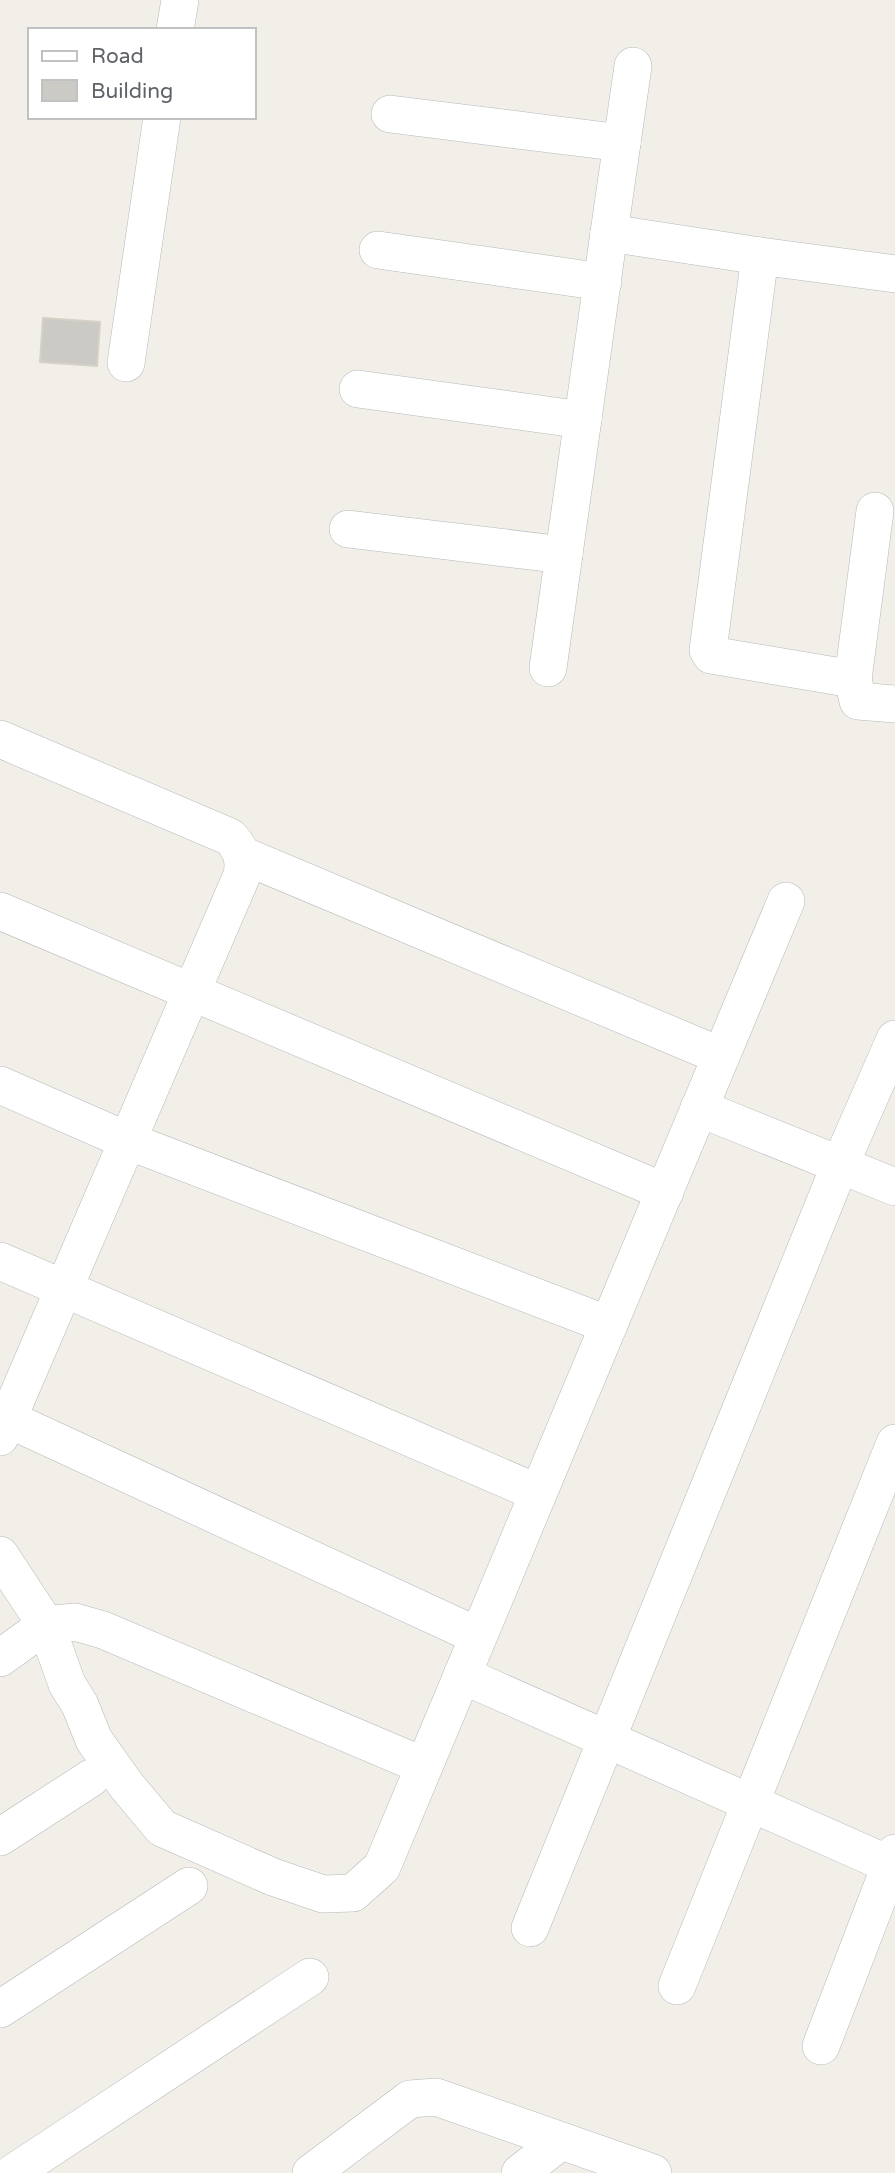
<svg xmlns="http://www.w3.org/2000/svg" width="895" height="2173" font-family="'Varela Round',sans-serif">
	<rect width="100%" height="100%" fill="#f1efe8"/>
	<polygon fill="#cccac5" stroke="#d6d1c6" stroke-width="2" points="43,318 100,322 97,366 40,362"/>
	<g fill="none" stroke-linecap="round" stroke-linejoin="round">
		<defs>
			<g id="minor">
				<polyline points="175,30 180,0"/>
				<polyline points="633,66 609,233 760,256"/>
				<polyline points="390,114 622,143"/>
				<polyline points="378,250 603,282"/>
				<polyline points="895,274 760,256 708,650 711,655 853,679 858,701 895,704"/>
				<polyline points="126,363 162,117"/>
				<polyline points="358,389 583,420"/>
				<polyline points="348,529 564,555"/>
				<polyline points="548,668 609,233"/>
				<polyline points="853,679 875,511"/>
				<path d="M0,739L230,837C241,849 245,859 242,875L0,1437"/>
				<polyline points="242,855 721,1056"/>
				<polyline points="0,911 665,1192"/>
				<polyline points="0,1085 128,1141 609,1325"/>
				<polyline points="699,1108 895,1187"/>
				<polyline points="0,1261 538,1493"/>
				<polyline points="8,1419 478,1636"/>
				<polyline points="0,1555 46,1625 75,1622 103,1630 424,1766"/>
				<polyline points="0,1658 46,1625 67,1684 80,1705 94,1740 126,1785 162,1828 273,1877 323,1894 353,1893 382,1867 786,901"/>
				<polyline points="462,1675 895,1867"/>
				<polyline points="0,1837 91,1778"/>
				<polyline points="530,1928 840,1165 895,1039"/>
				<polyline points="677,1986 895,1443"/>
				<polyline points="0,2009 189,1886"/>
				<polyline points="821,2046 895,1853"/>
				<polyline points="13,2173 310,1977"/>
				<polyline points="311,2173 410,2099 436,2097 653,2173"/>
				<polyline points="520,2173 561,2141"/>
			</g>
		</defs>
		<use href="#minor" stroke="#b5b8bc" stroke-width="38"/>
		<use href="#minor" stroke="#fff" stroke-width="37"/>
	</g>
	<rect x="28" y="28" width="228" height="91" fill="#ffffff" stroke="#bfc1c3" stroke-width="2"/>
	<rect x="42" y="51" width="35" height="10" fill="#ffffff" stroke="#bfc1c3" stroke-width="2"/>
	<text x="91" y="63" font-size="21" fill="#5f6368">Road</text>
	<rect x="42" y="80" width="35" height="21" fill="#cccac5" stroke="#bfc1c3" stroke-width="2"/>
	<text x="91" y="98" font-size="21" fill="#5f6368">Building</text>
</svg>
